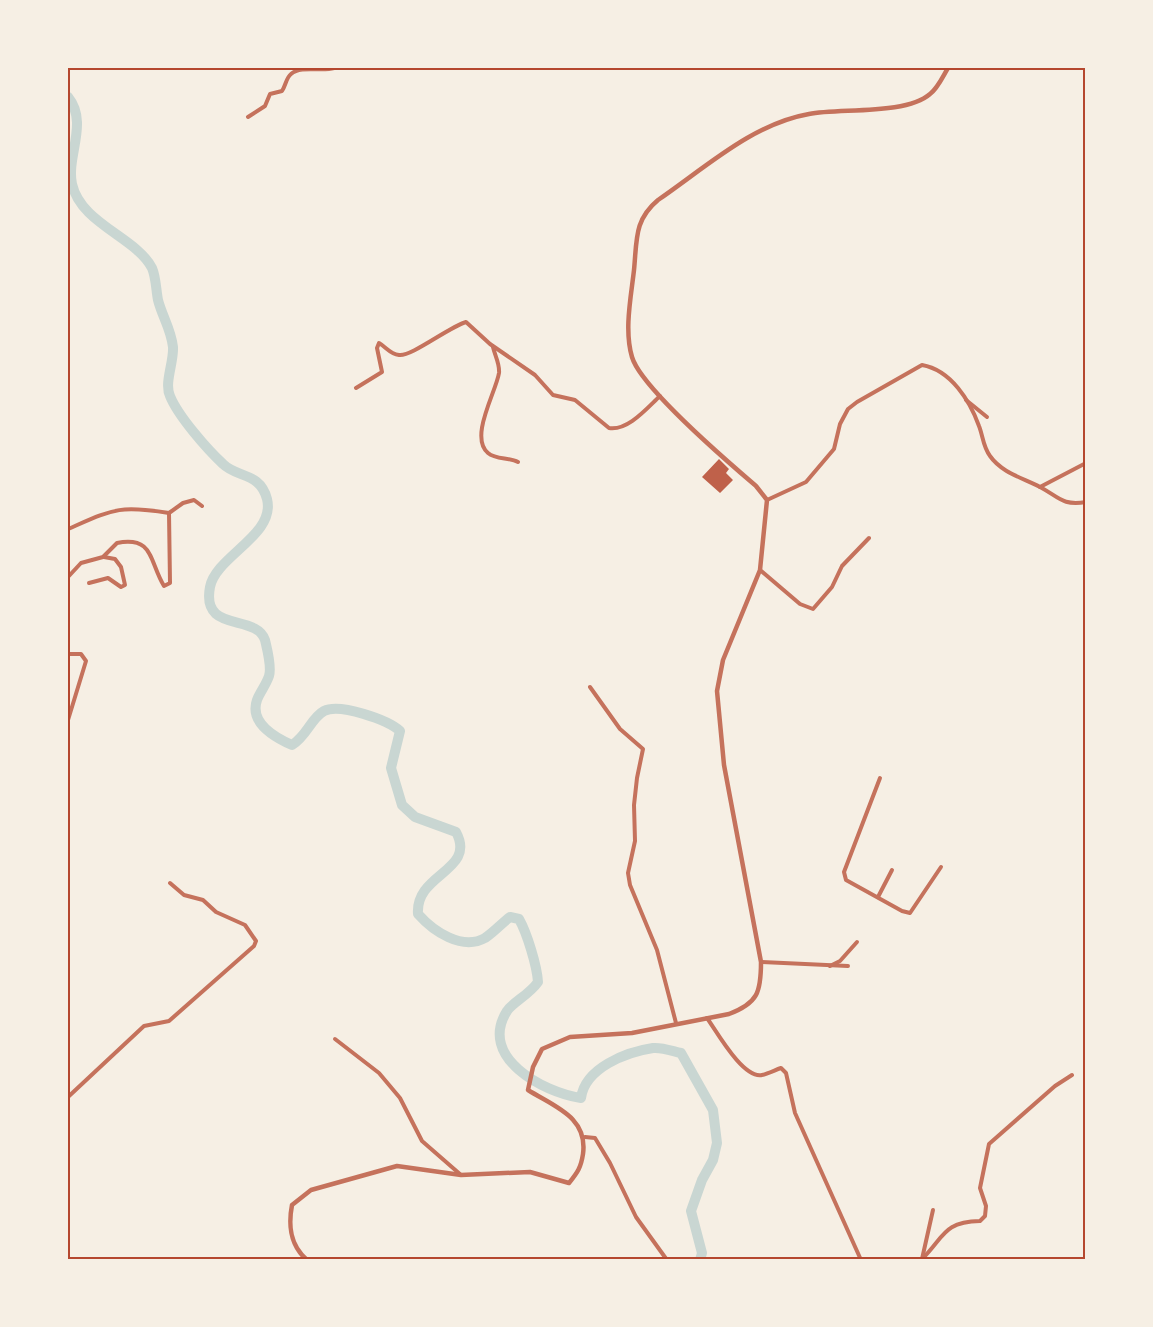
<svg xmlns="http://www.w3.org/2000/svg" width="1153" height="1327" font-family="Rubik,sans-serif">
	<rect width="100%" height="100%" fill="#f6efe4"/>
	<g fill="none" stroke-linecap="round" stroke-linejoin="round">
		<path stroke="#c9d6d2" stroke-width="10" d="M68,97C89,123 66,156 72,184C81,224 136,237 152,268C156,277 156,290 158,300C162,316 171,329 173,347C174,362 164,383 170,396C178,416 207,449 223,464C237,478 260,472 267,499C276,535 216,556 210,587C201,634 256,613 265,640C267,649 272,667 269,676C266,685 260,692 257,700C249,723 274,737 292,745C307,736 311,718 324,711C340,703 388,720 400,731L391,768L402,805L415,817L456,832C477,871 415,873 418,914C433,931 462,951 485,938C494,932 502,923 510,917L519,919C527,933 537,966 538,982C529,995 513,1002 507,1011C478,1057 542,1092 581,1098C585,1068 626,1052 653,1048C662,1047 672,1051 681,1053L713,1110L717,1143L713,1160L702,1180L691,1211L702,1253L700,1260"/>
	</g>
	<polygon fill="#bf614a" points="719,459 729,469 726,473 733,480 720,493 702,477"/>
	<g fill="none" stroke-linecap="round" stroke-linejoin="round">
		<g stroke="#c5725c" stroke-width="4">
			<path d="M248,117L265,106L270,94L282,91C286,85 286,78 291,74C301,65 322,72 334,68"/>
			<path d="M493,347C495,356 500,364 499,373C496,392 469,437 488,453C496,460 509,457 518,462"/>
			<path d="M356,388L382,372L377,348L379,343C386,347 390,354 399,355C411,357 449,327 466,322L490,344L535,375L553,395L575,400L609,428C628,431 647,408 660,396"/>
			<polyline points="966,400 987,417"/>
			<polyline points="1040,487 1086,463"/>
			<path d="M767,500L806,482L834,449L840,424L848,409L857,402L922,365C951,370 970,401 979,426C983,436 983,447 990,456C1002,473 1023,478 1040,487C1059,497 1062,506 1086,502"/>
			<path d="M68,529C114,509 119,505 169,513"/>
			<polyline points="760,570 800,604 813,609 832,587 842,566 869,538"/>
			<path d="M68,577L81,563L103,557L117,543C154,536 149,561 164,586L170,583L169,513L183,503L194,500L202,506"/>
			<polyline points="89,583 108,578 121,587 125,585 121,567 115,559 104,557"/>
			<polyline points="68,654 81,654 86,661 68,720"/>
			<polyline points="590,687 620,729 643,749 637,778 634,805 635,841 628,873 630,885 657,950 676,1023"/>
			<polyline points="880,778 844,872 846,880 902,911 910,913 941,867"/>
			<polyline points="878,897 892,870"/>
			<polyline points="761,962 848,966"/>
			<polyline points="830,966 840,961 857,942"/>
			<path d="M707,1018C717,1032 743,1079 762,1075C768,1074 775,1070 781,1068L786,1073L795,1113L861,1260"/>
			<polyline points="335,1039 379,1073 400,1098 422,1141 461,1175"/>
			<polyline points="68,1097 144,1026 169,1021 254,946 256,941 245,925 216,912 203,900 184,895 170,883"/>
			<polyline points="585,1137 595,1138 610,1163 636,1217 667,1260"/>
			<path d="M922,1259C945,1236 943,1222 980,1221L985,1216L986,1206L980,1188L989,1144L1055,1086L1072,1075"/>
			<polyline points="922,1259 933,1210"/>
		</g>
		<path stroke="#c5725c" stroke-width="4.5" d="M307,1260C290,1245 288,1226 292,1205L311,1190L397,1166L461,1175L530,1172L569,1183C578,1172 581,1167 583,1154C588,1117 555,1107 528,1090L533,1067L542,1049L570,1037L632,1033L729,1014C758,1003 761,992 761,962L724,765L717,691L723,660L760,570L767,500L756,486C728,462 641,388 632,357C624,330 631,297 634,270C637,240 634,220 658,200C705,168 752,124 809,114C840,108 906,115 930,94C938,88 943,76 948,68"/>
	</g>
	<rect width="1153" height="1327" fill="none" stroke="#f6efe4" stroke-width="138"/>
	<rect x="69" y="69" width="1015" height="1189" fill="none" stroke="#b5482f" stroke-width="2"/>
</svg>
